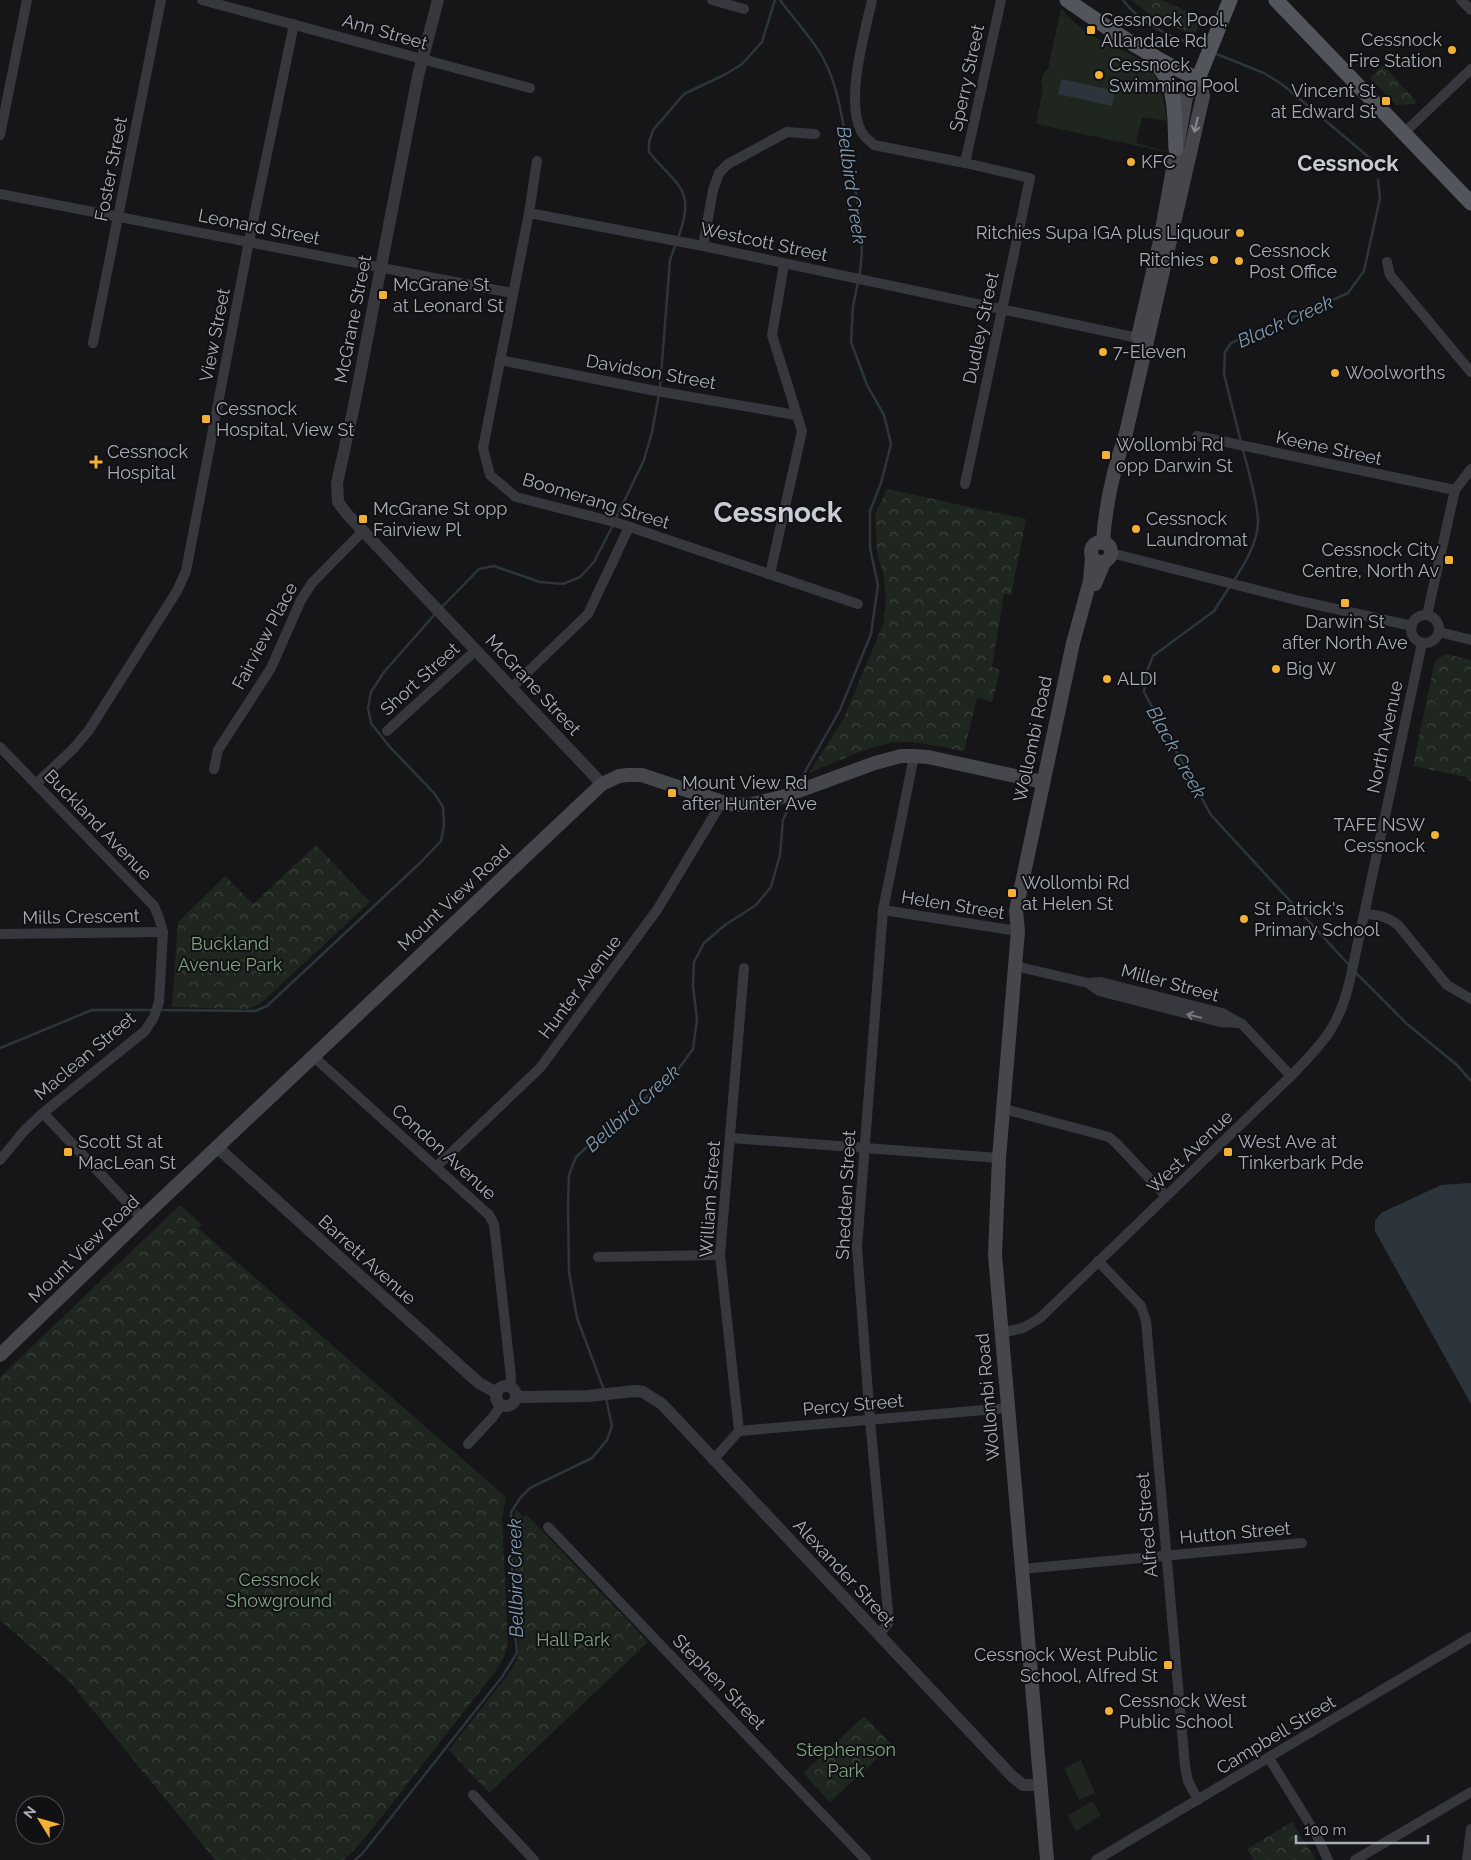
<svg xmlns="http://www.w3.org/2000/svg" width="1471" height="1860" font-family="Raleway,sans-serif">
	<defs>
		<pattern id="forest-crowns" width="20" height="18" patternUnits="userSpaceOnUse" patternTransform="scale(1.25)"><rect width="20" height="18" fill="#1e261f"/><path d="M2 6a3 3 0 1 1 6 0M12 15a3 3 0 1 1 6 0" fill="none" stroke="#3c433d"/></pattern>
	</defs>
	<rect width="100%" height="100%" fill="#161618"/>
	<g fill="#1e261f">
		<path d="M1061,8C1072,23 1088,34 1106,43C1122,51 1139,55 1151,70C1161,81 1165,106 1167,121L1142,117L1136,143L1167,151L1166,152L1036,124L1043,89L1041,82L1043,74L1048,69Z"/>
		<polygon points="1081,1760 1095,1793 1079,1800 1064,1768"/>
		<polygon points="1092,1801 1101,1815 1076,1831 1068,1816"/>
	</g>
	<g fill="url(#forest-crowns)">
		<polygon points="1131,0 1162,0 1202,18 1194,36 1152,16"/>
		<polygon points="1383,65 1417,102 1415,104 1396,105 1370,78"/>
		<path d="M887,489L1026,519L1011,595L1004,594L992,667L1000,670L992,702L977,698L964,751C942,747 920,741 898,742C875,743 832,764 809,773L844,718L884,622L886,596L883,573L877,553L875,515Z"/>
		<polygon points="1446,654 1471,660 1471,782 1466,777 1413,766 1435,661"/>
		<polygon points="316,845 370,902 260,1004 248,1009 172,1007 178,922 225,876 253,904"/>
		<polygon points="180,1205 201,1224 198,1228 506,1497 502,1517 508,1643 504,1657 495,1672 365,1838 344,1860 215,1860 69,1681 0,1620 0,1377"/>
		<polygon points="515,1508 523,1517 526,1514 648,1642 489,1793 449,1750 513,1668 518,1657 519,1637 514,1538"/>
		<polygon points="864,1716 892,1745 830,1802 803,1773"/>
		<polygon points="1292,1822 1316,1860 1254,1860 1247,1849"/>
	</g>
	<g fill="#2c353c">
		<polygon points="1062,79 1115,91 1112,106 1058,94"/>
		<polygon points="1471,1183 1471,1404 1375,1231 1375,1221 1381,1213 1441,1185"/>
	</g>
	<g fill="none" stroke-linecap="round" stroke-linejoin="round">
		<g stroke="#2c353c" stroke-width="2.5">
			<path d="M780,0C793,18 812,38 823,58C838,85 843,122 848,153C856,193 867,236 859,277"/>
			<path d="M1123,0C1142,26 1175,38 1204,49"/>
			<polyline points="1214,53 1264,73 1283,85 1371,159"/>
			<path d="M678,238C697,188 677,187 649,152V142L653,130L684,94L726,74L742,64L762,42L775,0"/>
			<polyline points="660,388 670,260 676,243"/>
			<polyline points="1241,442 1224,374 1225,352 1231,343 1255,332 1306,312 1348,293 1364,271 1380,198 1378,180"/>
			<polyline points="615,520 644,460 652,432 659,394"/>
			<path d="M1233,582C1244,565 1258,542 1258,522C1258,503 1248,469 1243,450"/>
			<polyline points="1230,586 1214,611 1153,656 1147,671 1144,692 1211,815 1349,965"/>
			<polyline points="441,608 479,569 494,566 540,582 563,584 580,577 594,562 613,525"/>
			<polyline points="798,786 806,770 840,710 871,634 878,585 870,548 870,511 881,483 891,444 884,415 867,385 851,342 853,306 858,282"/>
			<polyline points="1354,971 1407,1024 1457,1065 1471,1081"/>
			<polyline points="159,1010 255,1011 267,1006 420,863 441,841 444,825 443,807 434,793 389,746 371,723 368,708 371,692 384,672 435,614"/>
			<polyline points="0,1048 92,1010 153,1010"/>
			<polyline points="604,1390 577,1318 569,1272 568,1205 569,1175 576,1157 602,1133 674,1075 693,1049 697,1019 693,986 694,962 704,943 725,925 756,905 771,887 780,855 783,820 793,798"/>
			<polyline points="355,1860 362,1854 502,1677 517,1653 513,1610 511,1512 521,1497 530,1488 592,1458 607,1440 612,1426 606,1398"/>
		</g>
		<g stroke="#37383d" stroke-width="10">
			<polyline points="202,0 530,88"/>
			<polyline points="712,0 744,9"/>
			<path d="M872,0C865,33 845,99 861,131C864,137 869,140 874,145L965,163L1030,178L965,484"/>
			<polyline points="1461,0 1471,10"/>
			<polyline points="1404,133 1471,69"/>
			<polyline points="0,135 27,0"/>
			<polyline points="537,161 529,213 483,448 490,475 516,497 618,523 858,604"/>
			<polyline points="965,163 1001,0"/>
			<polyline points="0,194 512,293"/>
			<polyline points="529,213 703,246 1138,338"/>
			<polyline points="703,246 713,190 719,173 728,164 787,132 815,134"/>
			<polyline points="1387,262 1390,275 1471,372"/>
			<polyline points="93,343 161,0"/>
			<polyline points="500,360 651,390 796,415"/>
			<polyline points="1197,436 1455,490"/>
			<polyline points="1111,553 1300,601 1412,626"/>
			<polyline points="770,574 802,431 772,335 784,264"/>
			<polyline points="1427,615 1455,490 1471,469"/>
			<circle cx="1425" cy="629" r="14"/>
			<polyline points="1439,632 1471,640"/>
			<polyline points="512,687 588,614 629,527"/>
			<polyline points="387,731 476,650"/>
			<polyline points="0,747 154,906 159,918 163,932 159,1002 154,1017 145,1031 43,1113 24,1131 0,1160"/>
			<polyline points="214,769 218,750 271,668 301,600 312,583 363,531"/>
			<polyline points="36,784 74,748 89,730 177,591 186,571 249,241 294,24"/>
			<polyline points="883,910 1018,931"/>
			<path d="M1365,914C1378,915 1387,916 1398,925L1447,985L1471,999"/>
			<polyline points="0,934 163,932"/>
			<polyline points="1015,966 1088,983 1101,982 1222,1013 1242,1024 1291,1076"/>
			<polyline points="1088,983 1099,991 1220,1022 1238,1023"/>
			<polyline points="314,1057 489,1215 494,1224 511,1377 510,1387"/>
			<polyline points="1004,1109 1109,1137 1116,1143 1166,1196"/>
			<polyline points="43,1113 142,1218"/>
			<polyline points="731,1138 999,1158"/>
			<polyline points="436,1167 540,1068 657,910 722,802"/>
			<polyline points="598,1257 720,1255"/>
			<polyline points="1098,1261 1141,1306 1146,1321 1185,1766 1188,1781 1198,1800"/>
			<path d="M1001,1333L1023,1328L1040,1318L1291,1076C1324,1042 1339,1027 1350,980L1422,643"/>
			<polyline points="739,1431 720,1255 744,968"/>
			<polyline points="468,1444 493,1417 501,1405"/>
			<polyline points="713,1460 739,1431 1008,1408"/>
			<polyline points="548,1527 866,1860"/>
			<polyline points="1022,1569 1302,1543"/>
			<polyline points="879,1635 889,1622 870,1420 857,1247 883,910 914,756"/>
			<polyline points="1269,1758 1317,1836 1328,1860"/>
			<polyline points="473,1795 534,1860"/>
			<polyline points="1096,1860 1471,1637"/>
			<polyline points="1355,1860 1471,1792"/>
			<polyline points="1467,1860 1471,1829"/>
		</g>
		<g stroke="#37383d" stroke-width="12">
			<polyline points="438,0 418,76 354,406 337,483 338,502 347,514 602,784"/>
			<polyline points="218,1148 479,1383 497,1393"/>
			<circle cx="506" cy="1396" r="10"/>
			<polyline points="516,1395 521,1397 588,1396 635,1391 643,1392 662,1404 1012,1776 1023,1785 1041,1785"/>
		</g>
		<g stroke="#45474d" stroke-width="14">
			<polyline points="1138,337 1160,241 1186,97 1198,79"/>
			<circle cx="1101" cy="552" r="10"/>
			<path d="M1103,543C1105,506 1114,468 1126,433L1203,96L1198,79"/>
			<polyline points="1095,584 1104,562"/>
			<polyline points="0,1355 142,1218 602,784 619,776 628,775 642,775 728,804 749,805 785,796 875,763 901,756 914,756 928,757 1043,782"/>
			<polyline points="1047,1860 995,1255 999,1158 1018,931 1016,911 1073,643 1090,581 1092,557"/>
		</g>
		<g stroke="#53555c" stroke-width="15">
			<path d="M1067,0C1109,29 1151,58 1198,79L1230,0"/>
			<polyline points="1276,0 1471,203"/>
			<path d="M1152,59C1179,85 1174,115 1176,149"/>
		</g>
	</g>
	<defs><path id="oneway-shaft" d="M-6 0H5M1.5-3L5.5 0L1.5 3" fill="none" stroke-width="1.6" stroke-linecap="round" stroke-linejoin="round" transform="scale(1.25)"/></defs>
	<use stroke="#858993" href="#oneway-shaft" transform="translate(1196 125) rotate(103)"/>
	<use stroke="#757881" href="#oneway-shaft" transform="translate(1194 1016) rotate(-166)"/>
	<g fill="#f2b134" stroke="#111113" stroke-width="2">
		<rect x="1086" y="25" width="10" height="10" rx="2.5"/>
		<circle cx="1452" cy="50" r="5"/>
		<circle cx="1099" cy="75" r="5"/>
		<rect x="1381" y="96" width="10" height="10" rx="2.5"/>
		<circle cx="1131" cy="162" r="5"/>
		<circle cx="1240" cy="233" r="5"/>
		<circle cx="1214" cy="260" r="5"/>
		<circle cx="1239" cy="261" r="5"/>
		<rect x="378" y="290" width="10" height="10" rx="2.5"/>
		<circle cx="1103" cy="352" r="5"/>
		<circle cx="1335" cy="373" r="5"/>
		<rect x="201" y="414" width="10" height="10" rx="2.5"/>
		<rect x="1101" y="450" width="10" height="10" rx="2.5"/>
		<path d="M93.5 454.5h5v5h5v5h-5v5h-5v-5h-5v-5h5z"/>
		<rect x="358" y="514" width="10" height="10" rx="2.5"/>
		<circle cx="1136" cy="529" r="5"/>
		<rect x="1444" y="555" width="10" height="10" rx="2.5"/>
		<rect x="1340" y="598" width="10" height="10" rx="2.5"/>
		<circle cx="1276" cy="669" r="5"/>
		<circle cx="1107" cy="679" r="5"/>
		<rect x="667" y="788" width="10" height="10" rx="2.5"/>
		<circle cx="1435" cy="835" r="5"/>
		<rect x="1007" y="888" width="10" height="10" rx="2.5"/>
		<circle cx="1244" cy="919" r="5"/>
		<rect x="63" y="1147" width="10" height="10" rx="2.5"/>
		<rect x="1223" y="1147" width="10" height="10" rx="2.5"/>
		<rect x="1163" y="1660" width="10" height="10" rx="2.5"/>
		<circle cx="1109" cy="1711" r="5"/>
	</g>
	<g text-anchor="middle" stroke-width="4" stroke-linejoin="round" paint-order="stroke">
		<g font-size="18" fill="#a8adb8" stroke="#111113" text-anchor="start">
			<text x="1101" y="26">Cessnock Pool,<tspan x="1101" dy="21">Allandale Rd</tspan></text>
			<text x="1442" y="46" text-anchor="end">Cessnock<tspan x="1442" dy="21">Fire Station</tspan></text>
			<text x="1109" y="71">Cessnock<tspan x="1109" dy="21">Swimming Pool</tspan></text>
			<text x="1376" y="97" text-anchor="end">Vincent St<tspan x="1376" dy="21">at Edward St</tspan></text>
			<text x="1141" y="168">KFC</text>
			<text x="1230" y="239" text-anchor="end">Ritchies Supa IGA plus Liquour</text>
			<text x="1249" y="257">Cessnock<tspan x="1249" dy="21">Post Office</tspan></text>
			<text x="1204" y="266" text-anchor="end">Ritchies</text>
			<text x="393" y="291">McGrane St<tspan x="393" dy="21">at Leonard St</tspan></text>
			<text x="1113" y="358">7-Eleven</text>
			<text x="1345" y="379">Woolworths</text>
			<text x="216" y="415">Cessnock<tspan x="216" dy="21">Hospital, View St</tspan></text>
			<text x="1116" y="451">Wollombi Rd<tspan x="1116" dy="21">opp Darwin St</tspan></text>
			<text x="107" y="458">Cessnock<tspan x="107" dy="21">Hospital</tspan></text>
			<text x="373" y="515">McGrane St opp<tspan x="373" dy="21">Fairview Pl</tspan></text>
			<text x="1146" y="525">Cessnock<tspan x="1146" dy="21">Laundromat</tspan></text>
			<text x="1439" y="556" text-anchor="end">Cessnock City<tspan x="1439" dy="21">Centre, North Av</tspan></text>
			<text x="1345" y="628" text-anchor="middle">Darwin St<tspan x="1345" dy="21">after North Ave</tspan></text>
			<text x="1286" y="675">Big W</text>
			<text x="1117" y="685">ALDI</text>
			<text x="682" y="789">Mount View Rd<tspan x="682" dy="21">after Hunter Ave</tspan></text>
			<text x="1425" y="831" text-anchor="end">TAFE NSW<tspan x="1425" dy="21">Cessnock</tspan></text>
			<text x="1022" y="889">Wollombi Rd<tspan x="1022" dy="21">at Helen St</tspan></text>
			<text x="1254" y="915">St Patrick's<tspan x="1254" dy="21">Primary School</tspan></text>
			<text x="78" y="1148">Scott St at<tspan x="78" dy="21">MacLean St</tspan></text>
			<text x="1238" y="1148">West Ave at<tspan x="1238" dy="21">Tinkerbark Pde</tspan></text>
			<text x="1158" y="1661" text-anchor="end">Cessnock West Public<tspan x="1158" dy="21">School, Alfred St</tspan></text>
			<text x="1119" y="1707">Cessnock West<tspan x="1119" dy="21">Public School</tspan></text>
		</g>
		<g font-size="18" fill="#a8adb8" stroke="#111113">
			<text transform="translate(385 32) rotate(16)" y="6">Ann Street</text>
			<text transform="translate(967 78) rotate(-78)" y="6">Sperry Street</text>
			<text transform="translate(111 169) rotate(-79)" y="6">Foster Street</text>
			<text transform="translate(259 227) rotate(11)" y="6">Leonard Street</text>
			<text transform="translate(764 242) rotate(12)" y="6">Westcott Street</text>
			<text transform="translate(353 319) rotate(-79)" y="6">McGrane Street</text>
			<text transform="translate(981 328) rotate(-78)" y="6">Dudley Street</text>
			<text transform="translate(215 335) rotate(-79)" y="6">View Street</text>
			<text transform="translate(651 372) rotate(10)" y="6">Davidson Street</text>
			<text transform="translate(1329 448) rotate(12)" y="6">Keene Street</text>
			<text transform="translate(596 501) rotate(17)" y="6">Boomerang Street</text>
			<text transform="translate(265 636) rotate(-62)" y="6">Fairview Place</text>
			<text transform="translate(420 679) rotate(-42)" y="6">Short Street</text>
			<text transform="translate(533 685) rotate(47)" y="6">McGrane Street</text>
			<text transform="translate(1385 737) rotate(-78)" y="6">North Avenue</text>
			<text transform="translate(1033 739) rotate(-78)" y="6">Wollombi Road</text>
			<text transform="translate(98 825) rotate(46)" y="6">Buckland Avenue</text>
			<text transform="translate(454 898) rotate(-43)" y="6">Mount View Road</text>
			<text transform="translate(953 905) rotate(9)" y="6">Helen Street</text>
			<text transform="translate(81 917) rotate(-1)" y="6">Mills Crescent</text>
			<text transform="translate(1170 983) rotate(15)" y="6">Miller Street</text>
			<text transform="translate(580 987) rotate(-53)" y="6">Hunter Avenue</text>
			<text transform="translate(85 1056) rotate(-40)" y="6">Maclean Street</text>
			<text transform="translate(444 1152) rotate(42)" y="6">Condon Avenue</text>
			<text transform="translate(1190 1152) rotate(-44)" y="6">West Avenue</text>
			<text transform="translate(846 1195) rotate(-87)" y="6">Shedden Street</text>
			<text transform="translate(710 1199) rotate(-86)" y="6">William Street</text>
			<text transform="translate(84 1249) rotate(-44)" y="6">Mount View Road</text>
			<text transform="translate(367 1260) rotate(42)" y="6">Barrett Avenue</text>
			<text transform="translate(988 1397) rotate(-95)" y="6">Wollombi Road</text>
			<text transform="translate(853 1405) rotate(-5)" y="6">Percy Street</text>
			<text transform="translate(1147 1525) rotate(-95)" y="6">Alfred Street</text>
			<text transform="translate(1235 1533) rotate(-5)" y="6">Hutton Street</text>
			<text transform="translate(844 1573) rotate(47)" y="6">Alexander Street</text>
			<text transform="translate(719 1682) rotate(46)" y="6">Stephen Street</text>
			<text transform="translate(1276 1735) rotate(-31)" y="6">Campbell Street</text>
		</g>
		<g font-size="18" fill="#7fa381" stroke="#111113">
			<text x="230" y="950">Buckland<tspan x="230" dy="21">Avenue Park</tspan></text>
			<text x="279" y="1586">Cessnock<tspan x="279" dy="21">Showground</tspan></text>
			<text x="573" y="1646">Hall Park</text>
			<text x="846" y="1756">Stephenson<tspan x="846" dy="21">Park</tspan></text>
		</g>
		<g font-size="19" font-style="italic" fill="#7f9bb3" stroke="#111113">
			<text transform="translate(852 185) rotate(82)" y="7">Bellbird Creek</text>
			<text transform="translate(1285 321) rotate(-24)" y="7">Black Creek</text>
			<text transform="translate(1177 752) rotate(61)" y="7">Black Creek</text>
			<text transform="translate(632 1108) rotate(-42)" y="7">Bellbird Creek</text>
			<text transform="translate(515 1578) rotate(-91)" y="7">Bellbird Creek</text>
		</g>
		<g font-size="22" font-weight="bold" fill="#c9ccd4" stroke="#111113">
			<text x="1348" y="171">Cessnock</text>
		</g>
		<g font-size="28" font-weight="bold" fill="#c9ccd4" stroke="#111113">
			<text x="778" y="522">Cessnock</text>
		</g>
	</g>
	<g transform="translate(40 1820) rotate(307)"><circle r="24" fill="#111113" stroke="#4d4f55"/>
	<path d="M0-4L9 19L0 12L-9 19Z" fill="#f2b134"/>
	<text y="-8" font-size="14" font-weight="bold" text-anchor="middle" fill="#a8adb8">N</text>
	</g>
	<path d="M1296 1835v8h132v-8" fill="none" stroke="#a8adb8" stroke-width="2.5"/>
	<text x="1304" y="1835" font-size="15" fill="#a8adb8" stroke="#111113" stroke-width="4" paint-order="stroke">100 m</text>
</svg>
